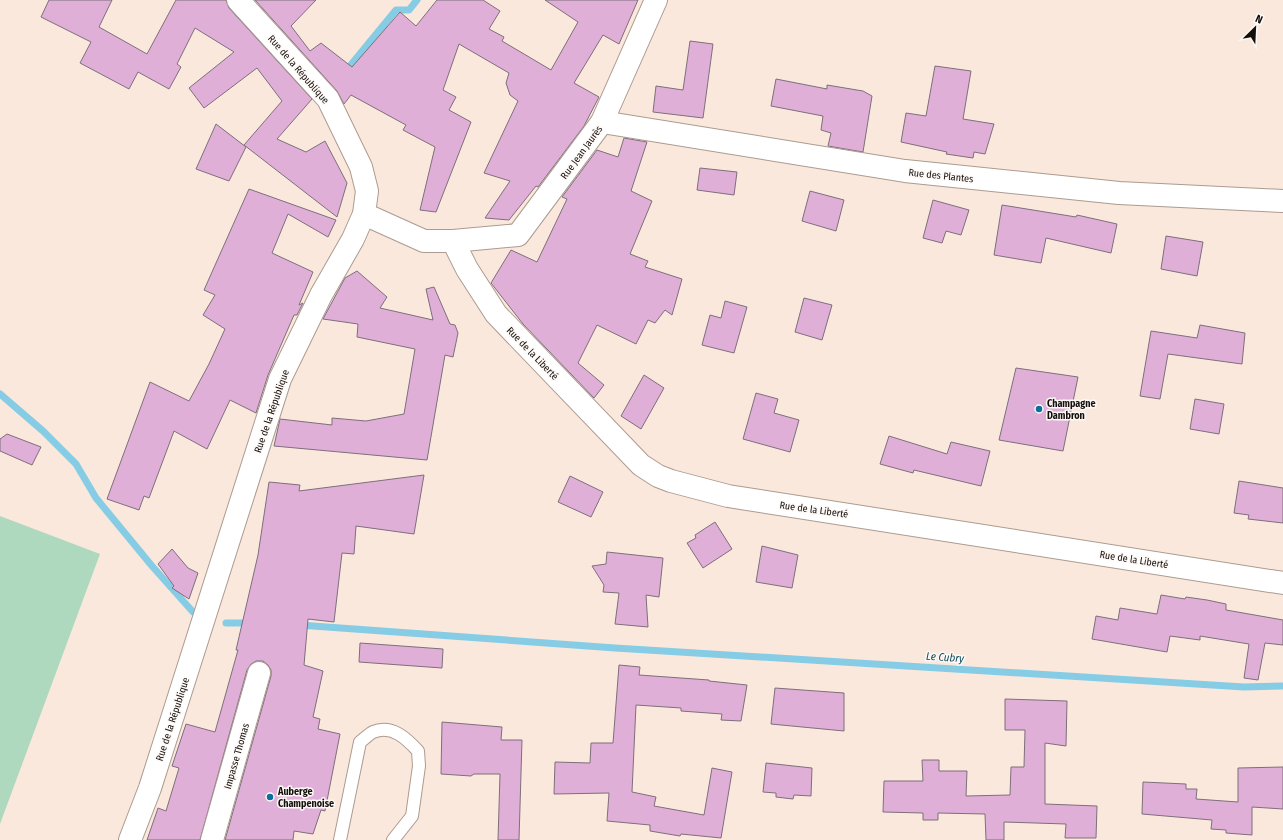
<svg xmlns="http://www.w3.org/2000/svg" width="1283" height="840" font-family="'Fira Sans Condensed',sans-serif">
	<rect width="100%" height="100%" fill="#fbe8dd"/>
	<polygon fill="#aed9bf" points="0,516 100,554 0,824"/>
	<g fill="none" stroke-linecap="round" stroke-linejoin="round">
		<g stroke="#86cce5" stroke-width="7">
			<polyline points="345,72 396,10 409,10 417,0"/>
			<polyline points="0,394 43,431 76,464 96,498 152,566 193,612"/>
			<polyline points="226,623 251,623"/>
			<polyline points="299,625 615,648 1244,687 1283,686"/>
		</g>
	</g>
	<g fill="#dfafd8" stroke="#7d6f7b">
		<polygon points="49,0 112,0 99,27 147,54 176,0 226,0 229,8 312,99 277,139 306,152 325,141 347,183 337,217 244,145 282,101 257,68 204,108 189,88 234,52 195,28 177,64 181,67 169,89 138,72 129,89 80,63 91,42 41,17"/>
		<polygon points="255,0 316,0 291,26 310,51 321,43 352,67 400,12 416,26 437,0 483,0 500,11 489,29 504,37 502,41 551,70 578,22 545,0 638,0 619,44 603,35 574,83 599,97 584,126 538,187 536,186 509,220 485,218 510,181 484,173 518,101 510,95 506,83 509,73 459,44 443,90 456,97 449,110 471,122 436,212 420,210 435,147 403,130 406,125 351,95 344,104 337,91"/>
		<polygon points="690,41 713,44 703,118 653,112 656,86 683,90"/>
		<polygon points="935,66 971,71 963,119 994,124 985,154 974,152 973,158 946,154 947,152 901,142 906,113 926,116"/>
		<polygon points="776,79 827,89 827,85 863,91 872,96 863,152 828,146 831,133 821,130 823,116 771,106"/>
		<polygon points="216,124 246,147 229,181 196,169"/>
		<polygon points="624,138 647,142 631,191 652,201 630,254 648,261 645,267 682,279 672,315 665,310 655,323 648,320 636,344 597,325 578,363 604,385 594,398 523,324 491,283 511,250 537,262 567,199 562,197 597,150 618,157"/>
		<polygon points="700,168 737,172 734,195 697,190"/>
		<polygon points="249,189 336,220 328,237 288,214 272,253 313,272 299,305 303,303 297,315 294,315 268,375 256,413 230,400 207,449 174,431 149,498 144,496 139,510 107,499 150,382 189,401 209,364 225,329 203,315 215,295 204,290"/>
		<polygon points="810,191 844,200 836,231 802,221"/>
		<polygon points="933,200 969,210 961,235 946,231 942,243 923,238"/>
		<polygon points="1002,205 1076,217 1077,215 1117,224 1111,253 1046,238 1041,263 994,255"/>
		<polygon points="1166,236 1203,242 1197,276 1161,269"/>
		<polygon points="357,271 387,297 380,308 433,320 426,289 434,287 450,324 455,325 458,333 453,357 445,355 427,460 274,446 280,419 332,425 332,418 366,421 404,414 415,349 357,337 358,324 323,319 345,278"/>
		<polygon points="804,298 832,305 822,340 795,332"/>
		<polygon points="725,301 747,307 734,353 702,345 710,315 721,318"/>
		<polygon points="1200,325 1245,333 1242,364 1168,354 1160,399 1140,396 1151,331 1197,338"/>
		<polygon points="1016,368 1078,377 1063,451 999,440"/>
		<polygon points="644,375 664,388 641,429 621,416"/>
		<polygon points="756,393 778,399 774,413 799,420 790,452 743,439"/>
		<polygon points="1195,399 1224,404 1219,434 1190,429"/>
		<polygon points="7,434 41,447 32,465 0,451 0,439"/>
		<polygon points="889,436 947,454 951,442 990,451 981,486 914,470 913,473 880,464"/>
		<polygon points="424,475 414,534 356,526 354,554 342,553 334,622 308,619 304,665 323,671 313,717 320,719 318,729 340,734 325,811 321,810 313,834 294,831 293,840 225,840 271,676 271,670 268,665 263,661 256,661 251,664 247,670 200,840 147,840 158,808 166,811 179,768 172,766 186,724 215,732 238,650 236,650 258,555 269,482 300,485 299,491"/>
		<polygon points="570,476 603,492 591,517 558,502"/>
		<polygon points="1239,481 1283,488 1283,523 1248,519 1249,515 1234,513"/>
		<polygon points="715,522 732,549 703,568 687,543 696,538 695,535"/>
		<polygon points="762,546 798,555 792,588 756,582"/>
		<polygon points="172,549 188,568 198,573 189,599 172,588 174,586 158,564"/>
		<polygon points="607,552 663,558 659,597 646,595 648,627 615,624 619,593 603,592 604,585 592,566 606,564"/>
		<polygon points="1161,595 1185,599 1186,597 1207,600 1226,604 1226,610 1283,620 1283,645 1265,643 1258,680 1244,678 1249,644 1200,636 1200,640 1170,636 1167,652 1092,639 1096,616 1118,620 1120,608 1157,614"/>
		<polygon points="360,643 443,649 442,668 359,662"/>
		<polygon points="619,665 640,667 639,675 709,680 709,681 747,685 741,721 721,720 722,714 681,711 681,708 636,705 632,792 656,797 654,806 704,815 712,768 732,772 721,838 681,834 680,836 650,831 650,825 607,821 609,793 554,794 555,762 590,763 591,743 613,743"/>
		<polygon points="775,688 844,693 844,731 771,724"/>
		<polygon points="1005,699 1067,701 1066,746 1045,743 1045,804 1097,806 1096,838 1065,838 1066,824 1004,822 1004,840 986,840 985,814 938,813 938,820 923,820 923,813 883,812 884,781 923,781 922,760 939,760 939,771 967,771 966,796 1010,795 1011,767 1024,767 1025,730 1005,730"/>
		<polygon points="442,722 502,727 501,740 522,740 519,840 498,840 500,774 474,774 471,776 441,774"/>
		<polygon points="766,763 812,768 811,796 794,795 793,799 776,797 776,793 763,792"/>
		<polygon points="1283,767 1283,809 1252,807 1252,835 1226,833 1226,830 1211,829 1212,820 1142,814 1143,782 1186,784 1186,789 1197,789 1196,799 1238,802 1238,768"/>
	</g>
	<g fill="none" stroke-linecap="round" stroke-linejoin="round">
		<defs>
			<path id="service" d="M340,840L360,742C364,739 369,734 373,732C392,724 407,739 418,751L419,766L412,816L393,840"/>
			<g id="minor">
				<polyline points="656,0 602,122 518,235 453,241 467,269 496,314 641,465 658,476 671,481 728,496 1283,583"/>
				<polyline points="602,122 905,171 1119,193 1283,201"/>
				<polyline points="130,840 150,788 280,379 321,295 353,239 364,214 367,191 361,167 328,99 238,0"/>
				<polyline points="212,840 259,673"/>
			</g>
			<polyline id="tertiary" points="364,214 424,241 453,241"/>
		</defs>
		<use href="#service" stroke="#ac9b90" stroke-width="14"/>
		<use href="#minor" stroke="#ac9b90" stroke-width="24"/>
		<use href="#tertiary" stroke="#ac9b90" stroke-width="24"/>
		<use href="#service" stroke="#fff" stroke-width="12"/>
		<use href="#minor" stroke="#fff" stroke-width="22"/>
		<use href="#tertiary" stroke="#fff" stroke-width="22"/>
	</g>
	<g fill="#0b6e9c" stroke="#fdf9f6" stroke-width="1.5">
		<circle cx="1039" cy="409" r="4"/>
		<circle cx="270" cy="797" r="4"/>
	</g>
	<g text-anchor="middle" stroke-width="3" stroke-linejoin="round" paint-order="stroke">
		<g font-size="10" fill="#150f0c" stroke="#fdf9f6">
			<text transform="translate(299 69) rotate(49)" y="4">Rue de la République</text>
			<text transform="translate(581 152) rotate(-54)" y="4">Rue Jean Jaurès</text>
			<text transform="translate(941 175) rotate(6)" y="4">Rue des Plantes</text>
			<text transform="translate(533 353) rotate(46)" y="4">Rue de la Liberté</text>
			<text transform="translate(271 411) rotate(-71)" y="4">Rue de la République</text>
			<text transform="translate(814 509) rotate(8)" y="4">Rue de la Liberté</text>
			<text transform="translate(1134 559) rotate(9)" y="4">Rue de la Liberté</text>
			<text transform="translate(172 719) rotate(-72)" y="4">Rue de la République</text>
			<text transform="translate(236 756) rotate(-74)" y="4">Impasse Thomas</text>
		</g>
		<g font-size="10" font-weight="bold" fill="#150f0c" stroke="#fdf9f6" text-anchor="start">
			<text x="1047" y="407">Champagne<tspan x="1047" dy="12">Dambron</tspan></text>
			<text x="278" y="795">Auberge<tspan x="278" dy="12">Champenoise</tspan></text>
		</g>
		<g font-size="11" font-style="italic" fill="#0c495b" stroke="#fdf9f6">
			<text transform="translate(945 657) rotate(4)" y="4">Le Cubry</text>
		</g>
	</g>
	<g transform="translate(1255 28) rotate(24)" stroke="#fdf9f6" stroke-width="3" paint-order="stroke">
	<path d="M0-3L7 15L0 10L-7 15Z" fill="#150f0c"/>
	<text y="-6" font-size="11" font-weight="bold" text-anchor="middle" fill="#150f0c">N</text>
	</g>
</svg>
